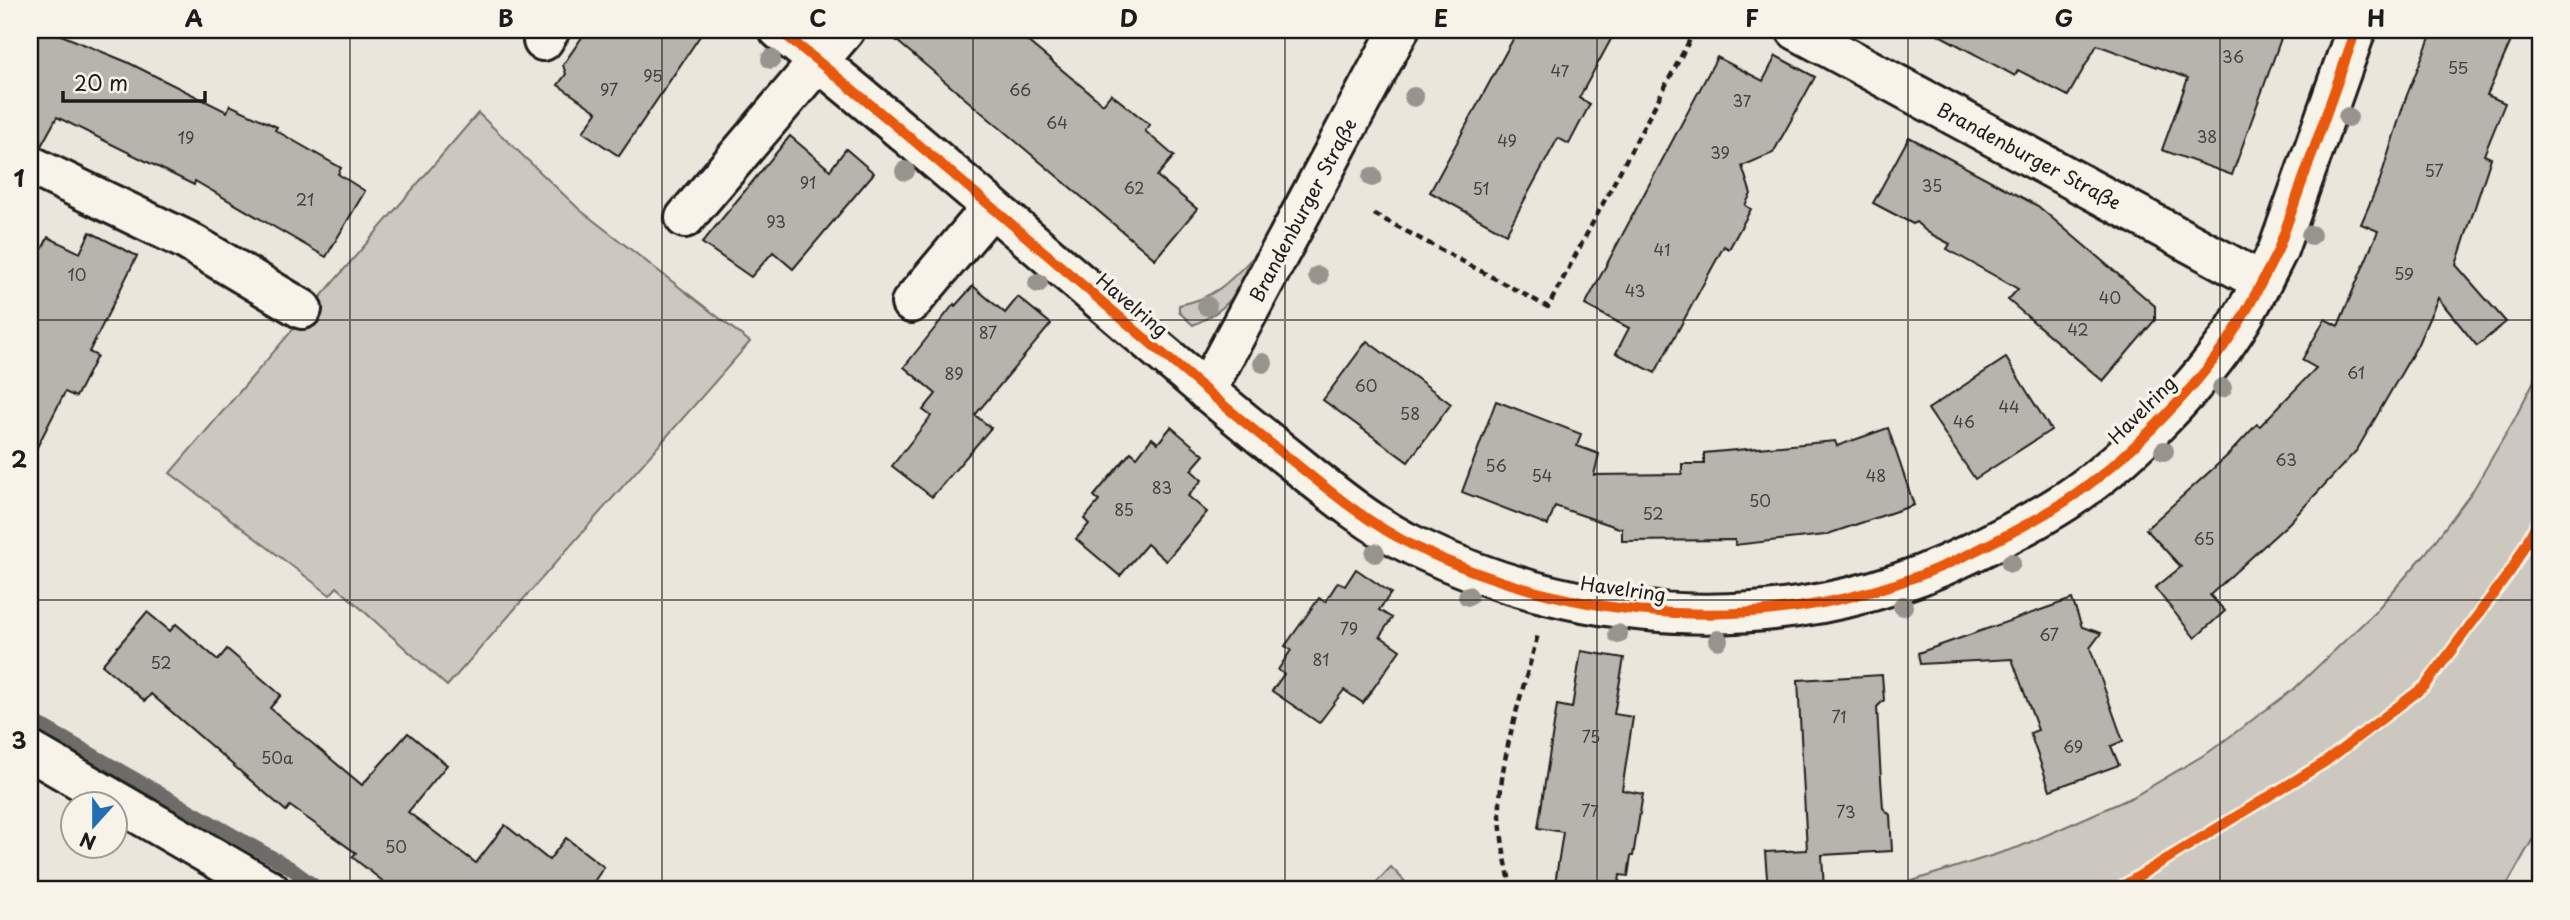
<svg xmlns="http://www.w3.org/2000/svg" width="2570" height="920" font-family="'Playpen Sans',sans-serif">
	<rect width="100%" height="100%" fill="#eae6dc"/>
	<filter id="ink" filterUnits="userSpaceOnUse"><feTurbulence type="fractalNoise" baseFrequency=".0143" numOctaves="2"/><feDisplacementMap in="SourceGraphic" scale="14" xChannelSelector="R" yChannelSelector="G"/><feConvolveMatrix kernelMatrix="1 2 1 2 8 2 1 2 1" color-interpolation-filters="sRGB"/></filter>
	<g filter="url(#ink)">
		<g fill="#ccc8c0" stroke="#74726e" stroke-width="2">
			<polygon points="478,113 580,210 750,342 447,686 337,587 330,595 170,473"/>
			<path d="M1256,254C1238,290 1233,308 1193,325L1179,312V305C1216,298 1231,280 1256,254Z"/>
			<polygon points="2540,369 2540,826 2504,890 1854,890 1912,881 2019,847 2133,797 2209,752 2294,689 2374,613 2425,554 2472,492 2514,420"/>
			<polygon points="1391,867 1413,890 1369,890"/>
		</g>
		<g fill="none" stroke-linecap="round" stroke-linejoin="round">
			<polyline stroke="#6d6c68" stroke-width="14" points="30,719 289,867 320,890"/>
		</g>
		<g fill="#b6b4ac" stroke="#1c1c1c" stroke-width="2">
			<polygon points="30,30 49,30 127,62 227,112 230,105 277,127 275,130 341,168 338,174 365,191 326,257 195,181 194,185 57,117 41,146 30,143"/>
			<polygon points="587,30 704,30 619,156 583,132 597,112 558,85 566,74 563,65"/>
			<polygon points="884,30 1014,30 1103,104 1111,94 1150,125 1145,131 1174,156 1157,176 1197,209 1155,259"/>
			<polygon points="1518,30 1616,30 1579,98 1590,104 1569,144 1558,138 1506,234 1430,192"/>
			<polygon points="1930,30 2284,30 2232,175 2162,150 2188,78 2097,45 2068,96 2018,70 2015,76"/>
			<polygon points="2433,30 2516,30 2487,95 2505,103 2484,155 2491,158 2456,265 2506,322 2477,346 2438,298 2417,346 2357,450 2289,523 2210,595 2225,611 2195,638 2155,588 2181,567 2146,529 2227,456 2257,424 2260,426 2316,368 2302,360 2325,319 2338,326 2378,231 2361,224 2380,180 2405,100"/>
			<polygon points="1776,56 1815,77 1773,153 1742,166 1751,194 1745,205 1751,209 1729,249 1724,246 1655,373 1616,353 1629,328 1585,305 1717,57 1763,81"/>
			<polygon points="790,136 830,170 846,149 874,173 793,269 773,252 751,277 702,243"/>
			<polygon points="1909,137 2038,206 2155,306 2155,320 2103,381 2008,300 2018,289 1947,249 1950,244 1927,232 1916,222 1913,224 1873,203"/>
			<polygon points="90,232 137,256 89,352 97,356 76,397 65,392 30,461 30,274 48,237 80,253"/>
			<polygon points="973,286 1005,313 1018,297 1051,324 975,415 991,428 932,497 892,466 931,416 923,410 936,394 904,367 954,304 955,306"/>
			<polygon points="1367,341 1451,404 1408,462 1323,400"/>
			<polygon points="2006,358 2051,430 1975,479 1928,409"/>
			<polygon points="1496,401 1581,434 1577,446 1599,454 1594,475 1682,474 1682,464 1704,464 1704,453 1835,441 1837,446 1888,428 1914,505 1825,535 1735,545 1735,540 1622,541 1622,529 1555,506 1548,525 1462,492"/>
			<polygon points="1171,427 1204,455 1191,470 1202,480 1188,496 1207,512 1166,561 1147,544 1120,576 1076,539 1089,524 1084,519 1099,501 1094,496 1113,473 1131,452 1137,457 1152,438 1158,443"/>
			<polygon points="1356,569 1391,593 1379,610 1392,618 1380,636 1400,650 1363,703 1344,690 1319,723 1272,691 1284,674 1278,670 1291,650 1285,646 1319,598 1325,602 1338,582 1345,586"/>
			<polygon points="2072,599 2082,627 2101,633 2090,648 2123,741 2111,746 2119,765 2050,790 2030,733 2038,730 2012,659 1920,664 1918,653"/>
			<polygon points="147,612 170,631 176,624 218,660 227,649 281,695 270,708 362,785 408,733 447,765 408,812 476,863 505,825 549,860 566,838 604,867 588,890 394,890 352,857 356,853 290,806 286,811 151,694 145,701 102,665"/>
			<polygon points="1581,651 1624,658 1614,714 1633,717 1622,790 1643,794 1633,856 1631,856 1628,876 1620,875 1618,890 1554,890 1563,832 1538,828 1557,705 1572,708"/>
			<polygon points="1882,675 1884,700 1877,707 1880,764 1883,808 1890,815 1892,851 1822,855 1824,890 1768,890 1765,852 1807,850 1798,680"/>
		</g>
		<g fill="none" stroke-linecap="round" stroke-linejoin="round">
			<defs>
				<g id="minor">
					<path d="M779,30C916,139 1047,256 1181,369C1218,401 1256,432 1295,463C1333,494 1372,526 1416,547C1588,630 1796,639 1969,554C2002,538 2035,521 2066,501C2122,464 2191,394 2229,339C2248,311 2263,280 2278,250L2356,30"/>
					<polyline points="1796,30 2262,282"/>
					<polyline points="543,41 550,30"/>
					<polyline points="30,165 186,240 302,309"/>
					<polyline points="685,218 845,30"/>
					<polyline points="911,303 991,208"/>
					<polyline points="1206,391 1399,30"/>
					<polyline points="30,751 270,890"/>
				</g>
			</defs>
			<use href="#minor" stroke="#1c1c1c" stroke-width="44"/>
			<g stroke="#1c1c1c" stroke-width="4.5" stroke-dasharray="7 5" stroke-linecap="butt">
				<polyline points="1374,214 1548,307 1695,30"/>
				<path d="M1512,890C1506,865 1501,841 1500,815C1498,759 1524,689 1538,634"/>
			</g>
			<use href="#minor" stroke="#f7f3e8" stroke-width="38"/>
			<defs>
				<g id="cycleway">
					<path d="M779,30C916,139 1047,256 1181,369C1218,401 1256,432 1295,463C1333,494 1372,526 1416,547C1588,630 1796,639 1969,554C2002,538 2035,521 2066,501C2122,464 2191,394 2229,339C2248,311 2263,280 2278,250L2356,30"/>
					<polyline points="2116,890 2325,762 2425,686 2512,569 2540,517"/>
				</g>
			</defs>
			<use href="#cycleway" stroke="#f7f3e8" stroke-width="15"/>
			<use href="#cycleway" stroke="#e8590c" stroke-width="10"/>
		</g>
		<g fill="#96948d">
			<circle cx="771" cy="59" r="10"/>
			<circle cx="1414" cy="97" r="10"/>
			<circle cx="2348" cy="117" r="10"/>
			<circle cx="905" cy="171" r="10"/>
			<circle cx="1372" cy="177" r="10"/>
			<circle cx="2311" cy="235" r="10"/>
			<circle cx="1318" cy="276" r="10"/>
			<circle cx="1038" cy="283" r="10"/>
			<circle cx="1207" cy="306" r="10"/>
			<circle cx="1263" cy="363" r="10"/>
			<circle cx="2222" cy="388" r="10"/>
			<circle cx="2164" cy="451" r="10"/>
			<circle cx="1375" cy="553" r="10"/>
			<circle cx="2011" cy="563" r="10"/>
			<circle cx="1468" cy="596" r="10"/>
			<circle cx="1903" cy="606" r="10"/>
			<circle cx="1618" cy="634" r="10"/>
			<circle cx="1718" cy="640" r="10"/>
		</g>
	</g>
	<path fill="none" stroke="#1c1c1c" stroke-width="2" stroke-opacity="0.55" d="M350,30V890M662,30V890M973,30V890M1285,30V890M1597,30V890M1908,30V890M2220,30V890M30,320H2540M30,600H2540"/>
	<g text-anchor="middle" stroke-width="7" stroke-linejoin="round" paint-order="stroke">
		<g font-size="16" fill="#424240">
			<text x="2233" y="63">36</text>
			<text x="2458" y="74">55</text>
			<text x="1560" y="77">47</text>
			<text x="653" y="82">95</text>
			<text x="609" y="96">97</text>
			<text x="1020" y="96">66</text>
			<text x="1742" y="107">37</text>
			<text x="1057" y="129">64</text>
			<text x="2207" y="143">38</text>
			<text x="186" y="144">19</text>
			<text x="1507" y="147">49</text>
			<text x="1720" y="159">39</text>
			<text x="2434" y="177">57</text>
			<text x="808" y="189">91</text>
			<text x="1932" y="192">35</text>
			<text x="1134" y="194">62</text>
			<text x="1481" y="195">51</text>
			<text x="305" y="206">21</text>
			<text x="776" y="228">93</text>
			<text x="1662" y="256">41</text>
			<text x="2404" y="280">59</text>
			<text x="77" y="281">10</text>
			<text x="1635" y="297">43</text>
			<text x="2110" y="304">40</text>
			<text x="2078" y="336">42</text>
			<text x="988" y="339">87</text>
			<text x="2356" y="379">61</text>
			<text x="954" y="380">89</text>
			<text x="1366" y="392">60</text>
			<text x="2009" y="413">44</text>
			<text x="1410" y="420">58</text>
			<text x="1964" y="428">46</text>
			<text x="2286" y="466">63</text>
			<text x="1496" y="472">56</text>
			<text x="1542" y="482">54</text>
			<text x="1876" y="482">48</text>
			<text x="1162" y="494">83</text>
			<text x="1760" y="507">50</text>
			<text x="1124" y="516">85</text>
			<text x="1653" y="520">52</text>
			<text x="2204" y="545">65</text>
			<text x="1349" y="635">79</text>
			<text x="2049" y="641">67</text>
			<text x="1321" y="666">81</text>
			<text x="161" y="669">52</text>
			<text x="1839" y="723">71</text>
			<text x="1591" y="743">75</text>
			<text x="2073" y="753">69</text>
			<text x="277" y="764">50a</text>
			<text x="1590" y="817">77</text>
			<text x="1846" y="818">73</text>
			<text x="396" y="853">50</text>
		</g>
		<g font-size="19" fill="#1c1c1c" stroke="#f7f3e8">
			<text transform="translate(2029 156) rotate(28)" y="7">Brandenburger Straße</text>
			<text transform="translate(1303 210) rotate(-62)" y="7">Brandenburger Straße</text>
			<text transform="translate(1132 305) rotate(40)" y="7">Havelring</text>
			<text transform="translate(2142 410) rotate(-45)" y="7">Havelring</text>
			<text transform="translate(1623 589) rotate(8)" y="7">Havelring</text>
		</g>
	</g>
	<rect width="2570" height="920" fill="none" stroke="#f7f3e8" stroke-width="77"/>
	<g transform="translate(94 825) rotate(201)"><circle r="33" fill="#f7f3e8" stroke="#9f9d96" stroke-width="2"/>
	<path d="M0-5L12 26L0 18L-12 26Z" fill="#1f6fb2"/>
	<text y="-10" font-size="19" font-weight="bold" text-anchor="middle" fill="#1c1c1c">N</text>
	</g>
	<path d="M63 91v10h142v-10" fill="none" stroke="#1c1c1c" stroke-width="3.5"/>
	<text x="74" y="91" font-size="21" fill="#1c1c1c" stroke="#f7f3e8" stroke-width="5" paint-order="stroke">20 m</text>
	<rect x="38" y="38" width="2494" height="843" fill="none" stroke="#1c1c1c" stroke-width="2.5"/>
	<g font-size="23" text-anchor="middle" font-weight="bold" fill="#1c1c1c">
		<text x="194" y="27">A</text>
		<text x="506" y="27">B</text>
		<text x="818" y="27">C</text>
		<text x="1129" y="27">D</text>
		<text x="1441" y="27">E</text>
		<text x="1752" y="27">F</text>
		<text x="2064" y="27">G</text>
		<text x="2376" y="27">H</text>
		<text x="19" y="187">1</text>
		<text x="19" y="468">2</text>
		<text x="19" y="749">3</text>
	</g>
</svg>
